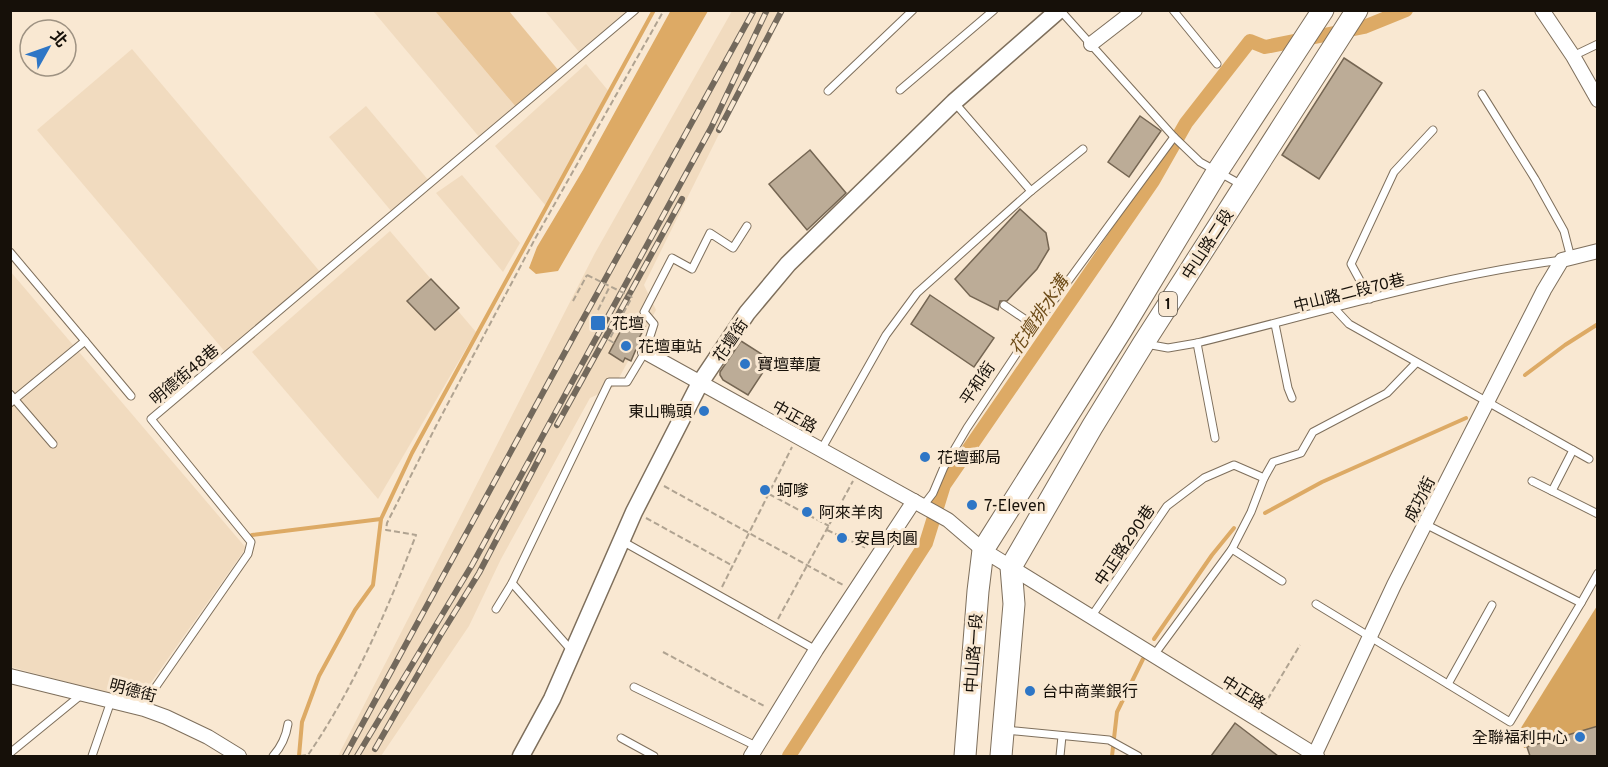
<svg xmlns="http://www.w3.org/2000/svg" width="1608" height="767" font-family="Overpass,'Noto Sans TC',sans-serif">
	<rect width="100%" height="100%" fill="#f9e8d2"/>
	<g fill="#f1dbbf">
		<polygon points="373,11 435,11 516,107 480,138"/>
		<polygon points="545,11 630,11 580,53"/>
		<polygon points="732,11 782,11 770,41 719,134 644,285 656,310 614,387 590,398 501,559 469,626 381,756 338,756 595,253"/>
		<polygon points="132,49 321,273 226,353 37,130"/>
		<polygon points="586,64 611,94 546,206 495,146"/>
		<polygon points="366,106 429,181 392,212 329,137"/>
		<polygon points="462,175 520,243 503,272 436,193"/>
		<polygon points="390,231 476,332 378,499 252,352"/>
		<polygon points="10,271 246,548 143,694 129,699 11,667"/>
	</g>
	<polygon fill="#e9c699" points="435,11 509,11 559,71 516,107"/>
	<polygon fill="#d7a55f" points="1597,606 1597,728 1524,748 1519,731"/>
	<polygon fill="#ddaa65" points="671,10 708,11 558,271 536,274 529,268 537,247 583,170"/>
	<g fill="none" stroke-linecap="round" stroke-linejoin="round">
		<g stroke="#ddaa65" stroke-width="4">
			<polyline points="1525,375 1565,345 1598,324"/>
			<polyline points="1265,513 1322,482 1466,418"/>
			<polyline points="252,535 381,519 412,453 654,10"/>
			<polyline points="1154,639 1212,555 1234,528"/>
			<polyline points="299,756 302,722 319,676 355,610 373,585 381,519"/>
			<polyline points="1112,756 1117,712 1143,659"/>
		</g>
		<polyline stroke="#ddaa65" stroke-width="14" points="789,756 926,543 944,485 1153,181 1186,123 1250,41 1265,47 1364,27 1406,10"/>
	</g>
	<g fill="#bcac97" stroke="#756653" stroke-width="1.5">
		<polygon points="1344,58 1382,83 1319,179 1282,155"/>
		<polygon points="1140,116 1161,131 1129,177 1108,162"/>
		<polygon points="810,150 846,193 807,230 769,184"/>
		<polygon points="1020,209 1046,233 1049,249 1037,269 1007,301 1000,301 998,310 970,296 955,279"/>
		<polygon points="431,279 459,308 435,330 407,301"/>
		<polygon points="930,295 994,338 974,367 911,324"/>
		<polygon points="628,317 641,322 645,327 638,340 642,343 637,347 631,361 625,358 623,362 609,353"/>
		<polygon points="741,341 771,360 748,395 723,380 720,375 720,372"/>
		<polygon points="1235,723 1278,756 1211,756"/>
		<polygon points="1598,726 1598,756 1530,756 1527,747"/>
	</g>
	<g fill="none" stroke-linecap="round" stroke-linejoin="round">
		<defs>
			<g id="service">
				<polyline points="1060,10 1174,137 1200,162 1242,185"/>
				<polyline points="1173,10 1217,64"/>
				<polyline points="1573,56 1598,44"/>
				<polyline points="900,90 994,10"/>
				<polyline points="828,91 913,10"/>
				<polyline points="1482,94 1535,179 1564,231 1571,258"/>
				<polyline points="954,102 1031,191"/>
				<polyline points="10,252 85,341 10,403"/>
				<polyline points="1370,299 1351,264 1394,172 1433,130"/>
				<polyline points="1004,305 1035,326"/>
				<polyline points="1335,309 1349,324 1589,459"/>
				<polyline points="1275,324 1288,388 1292,398"/>
				<polyline points="85,341 131,396"/>
				<polyline points="1197,343 1215,438"/>
				<path d="M1146,344L1168,348L1197,343C1318,313 1439,276 1562,260"/>
				<polyline points="10,394 53,444"/>
				<polyline points="821,450 886,335 917,293 1031,191 1083,149"/>
				<polyline points="1532,481 1598,514"/>
				<polyline points="1552,491 1573,450"/>
				<polyline points="923,506 933,493 944,467 967,428 1035,326 1174,137"/>
				<polyline points="1425,524 1581,603 1598,573"/>
				<polyline points="622,541 816,650"/>
				<polyline points="1232,549 1282,581"/>
				<polyline points="512,583 572,651"/>
				<polyline points="1316,604 1510,722 1581,603"/>
				<polyline points="496,609 512,583 609,382 627,382 645,352 654,324 644,312 672,258 692,269 710,233 733,248 747,226"/>
				<polyline points="1091,617 1167,506 1204,478 1234,465 1264,478"/>
				<polyline points="1154,655 1232,549 1251,512 1264,478 1273,462 1301,453 1313,432 1387,393 1416,363"/>
				<polyline points="1448,684 1492,605"/>
				<polyline points="634,687 756,746"/>
				<polyline points="144,709 148,698 248,554 251,542 151,419 635,10"/>
				<polyline points="1006,730 1109,740 1138,756"/>
				<polyline points="621,738 654,756"/>
				<polyline points="10,753 81,695"/>
				<polyline points="92,756 111,701"/>
				<path d="M273,756C282,746 286,737 288,724"/>
				<polyline points="1060,756 1062,736"/>
			</g>
			<g id="minor">
				<polyline points="1542,10 1573,56 1598,100"/>
				<polyline points="1091,44 1135,10"/>
				<polyline points="645,352 948,520 983,550 1317,756"/>
				<polyline points="10,676 144,709 166,717 208,737 239,756"/>
				<polyline points="751,756 816,650 914,501"/>
				<polyline points="1314,756 1394,585 1544,290 1562,260 1598,251"/>
			</g>
			<polyline id="tertiary" points="521,756 552,699 634,512 700,383 747,313 788,264 954,102 1059,10"/>
			<g id="primary">
				<polyline points="965,756 978,591 983,550 1121,331 1217,172 1323,10"/>
				<polyline points="1001,756 1014,604 1011,567 1092,427 1143,344 1357,10"/>
			</g>
		</defs>
		<use href="#service" stroke="#7e6f5c" stroke-width="9"/>
		<use href="#minor" stroke="#7e6f5c" stroke-width="16"/>
		<use href="#tertiary" stroke="#7e6f5c" stroke-width="19"/>
		<use href="#primary" stroke="#7e6f5c" stroke-width="23"/>
		<g stroke="#b0a391" stroke-width="2" stroke-dasharray="6 3" stroke-linecap="butt">
			<polyline points="573,301 587,275"/>
			<polyline points="598,310 610,286"/>
			<polyline points="614,343 609,340 632,297"/>
			<polyline points="664,486 843,585"/>
			<polyline points="769,494 829,526"/>
			<polyline points="646,518 733,566"/>
			<polyline points="827,530 866,548"/>
			<polyline points="722,587 792,447"/>
			<polyline points="778,619 853,481"/>
			<polyline points="663,652 766,707"/>
			<polyline points="1263,707 1300,645"/>
			<path d="M300,756L308,755C354,688 387,611 416,535L386,530L387,523L436,426L536,237L664,10"/>
		</g>
		<use href="#service" stroke="#fff" stroke-width="7"/>
		<use href="#minor" stroke="#fff" stroke-width="14"/>
		<use href="#tertiary" stroke="#fff" stroke-width="16"/>
		<use href="#primary" stroke="#fff" stroke-width="21"/>
		<defs>
			<g id="rail">
				<polyline points="719,130 782,10"/>
				<polyline points="557,425 682,199"/>
				<polyline points="375,749 440,636 479,573 543,451"/>
				<polyline points="345,756 582,321 754,10"/>
				<polyline points="357,756 472,565 711,128 767,10"/>
			</g>
		</defs>
		<use href="#rail" stroke="#73695c" stroke-width="6"/>
		<use href="#rail" stroke="#f9e8d2" stroke-width="4" stroke-dasharray="11" stroke-linecap="butt"/>
		<polyline stroke="#b0a391" stroke-width="2" stroke-dasharray="6 3" stroke-linecap="butt" points="587,275 632,297"/>
	</g>
	<g fill="#2e76c6" stroke="#f9e8d2" stroke-width="2">
		<rect x="590" y="315" width="16" height="16" rx="3"/>
		<circle cx="626" cy="346" r="6"/>
		<circle cx="745" cy="364" r="6"/>
		<circle cx="704" cy="411" r="6"/>
		<circle cx="925" cy="457" r="6"/>
		<circle cx="765" cy="490" r="6"/>
		<circle cx="972" cy="505" r="6"/>
		<circle cx="807" cy="512" r="6"/>
		<circle cx="842" cy="538" r="6"/>
		<circle cx="1030" cy="691" r="6"/>
		<circle cx="1580" cy="737" r="6"/>
	</g>
	<g text-anchor="middle" stroke-width="6" stroke-linejoin="round" paint-order="stroke">
		<rect fill="#f9e8d2" stroke="#5a5145" stroke-width="1.5" x="1159" y="292" width="18" height="24" rx="4.5"/>
		<g font-size="15" font-weight="bold" fill="#161009">
			<text x="1168" y="309">1</text>
		</g>
		<g font-size="16" fill="#161009" stroke="#f9e8d2">
			<text transform="translate(1207 244) rotate(-57)" y="6">中山路二段</text>
			<text transform="translate(1349 292) rotate(-14)" y="6">中山路二段70巷</text>
			<text transform="translate(730 340) rotate(-56)" y="6">花壇街</text>
			<text transform="translate(184 374) rotate(-40)" y="6">明德街48巷</text>
			<text transform="translate(977 383) rotate(-56)" y="6">平和街</text>
			<text transform="translate(795 416) rotate(29)" y="6">中正路</text>
			<text transform="translate(1419 499) rotate(-63)" y="6">成功街</text>
			<text transform="translate(1124 545) rotate(-56)" y="6">中正路290巷</text>
			<text transform="translate(973 653) rotate(-86)" y="6">中山路一段</text>
			<text transform="translate(133 690) rotate(15)" y="6">明德街</text>
			<text transform="translate(1244 692) rotate(32)" y="6">中正路</text>
		</g>
		<g font-size="16" fill="#161009" stroke="#f9e8d2" text-anchor="start">
			<text x="612" y="329">花壇</text>
			<text x="638" y="352">花壇車站</text>
			<text x="757" y="370">寶壇華廈</text>
			<text x="692" y="417" text-anchor="end">東山鴨頭</text>
			<text x="937" y="463">花壇郵局</text>
			<text x="777" y="496">蚵嗲</text>
			<text x="984" y="511">7-Eleven</text>
			<text x="819" y="518">阿來羊肉</text>
			<text x="854" y="544">安昌肉圓</text>
			<text x="1042" y="697">台中商業銀行</text>
			<text x="1568" y="743" text-anchor="end">全聯福利中心</text>
		</g>
		<g font-size="18" font-style="italic" fill="#6e4c18" stroke="#f9e8d2">
			<text transform="translate(1039 315) rotate(-56)" y="6">花壇排水溝</text>
		</g>
	</g>
	<rect width="1608" height="767" fill="none" stroke="#161009" stroke-width="24"/>
	<g transform="translate(48 48) rotate(50)"><circle r="28" fill="#f9e8d2" stroke="#9e9282" stroke-width="1.5"/>
	<path d="M0-4.5L10 22L0 15L-10 22Z" fill="#2e76c6"/>
	<text y="-9" font-size="16" font-weight="bold" text-anchor="middle" fill="#161009">北</text>
	</g>
</svg>
